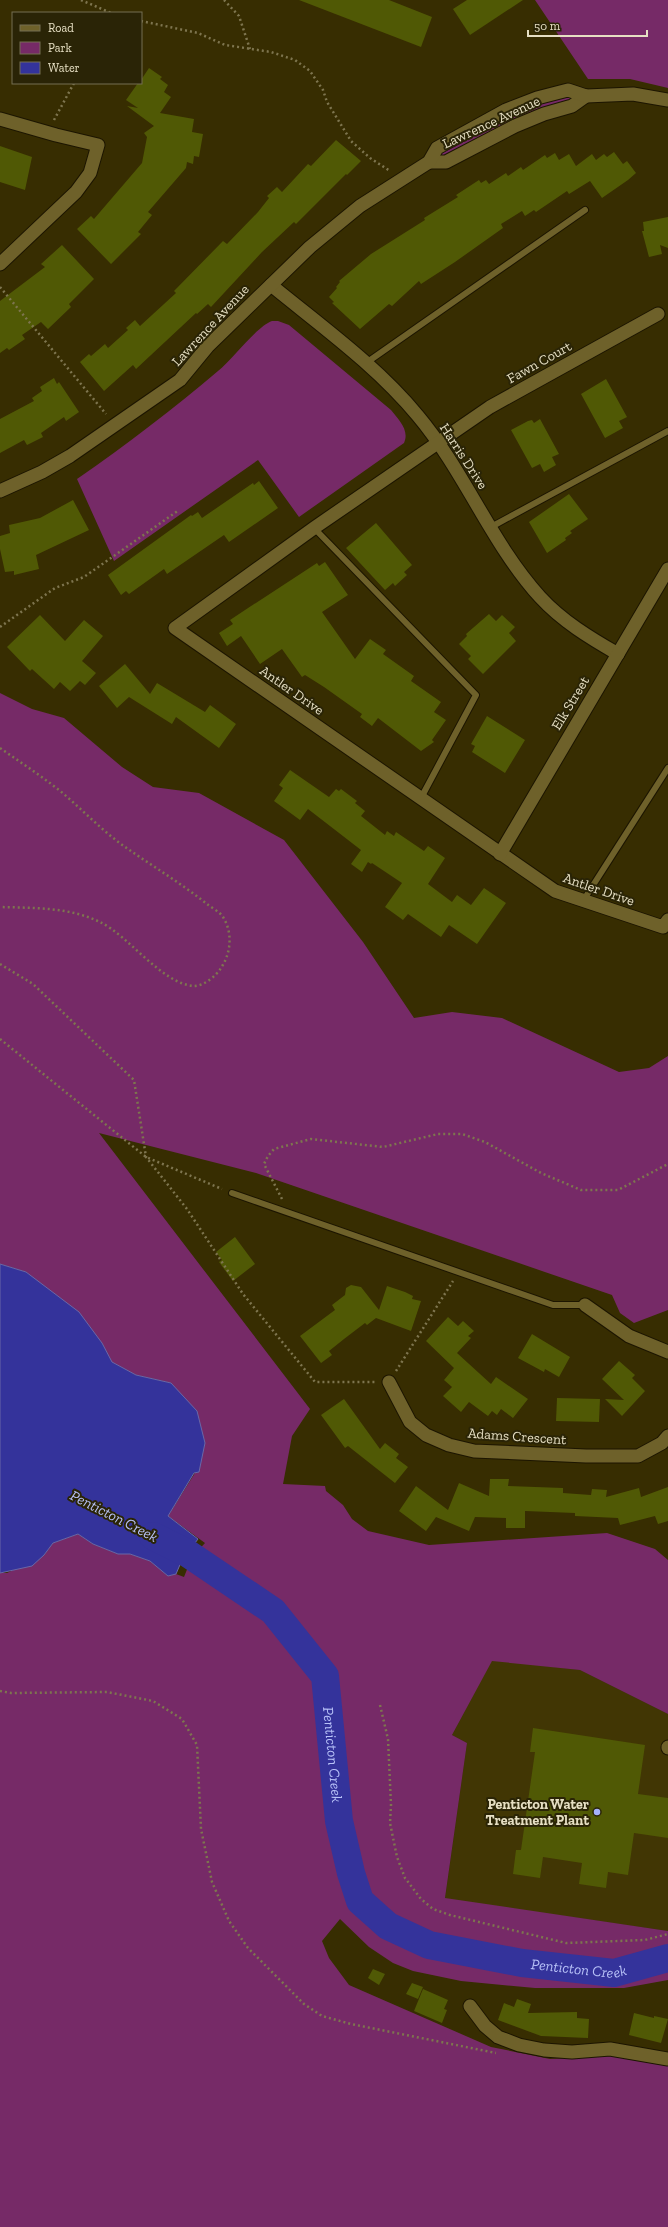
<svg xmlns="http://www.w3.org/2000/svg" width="668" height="2227" font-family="'Zilla Slab',serif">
	<rect width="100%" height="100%" fill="#372d01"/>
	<polygon fill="#413604" points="492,1660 580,1670 668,1714 668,1931 445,1899 467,1743 452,1735"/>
	<g fill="#762a67">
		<polygon points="535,0 668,0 668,88 630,79 588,79"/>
		<polygon points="568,95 572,98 570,100 517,118 444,157 441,156 441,152 515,113"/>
		<path d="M272,321H278L289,325L391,410C398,419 410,430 404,443L299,517L258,460L114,561L77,479C126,445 173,409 218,371C232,360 257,326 272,321Z"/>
		<polygon points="0,693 32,709 64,718 122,767 153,787 199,793 284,840 363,942 414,1018 452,1012 502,1018 619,1072 649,1068 668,1056 668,1310 634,1323 620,1313 612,1295 256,1173 99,1133 310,1409 292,1436 283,1484 325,1486 326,1491 343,1505 352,1519 368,1531 429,1545 607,1533 655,1549 668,1560 668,1714 580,1670 492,1661 452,1735 467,1743 445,1898 668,1931 668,1980 624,1988 535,1988 461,1981 413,1971 393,1963 369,1947 340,1919 322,1941 329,1958 349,1985 491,2047 550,2059 613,2056 668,2066 668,2227 0,2227 0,1573 7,1573 44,1555 53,1543 78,1534 93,1544 118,1554 130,1554 150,1561 168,1576 176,1574 184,1577 192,1557 205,1543 168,1516 195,1473 171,1383 136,1375 111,1362 102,1343 26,1272 0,1264"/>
	</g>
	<polygon fill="#34339b" stroke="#6967a7" points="0,1264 26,1272 79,1312 102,1343 112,1362 136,1375 171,1383 197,1411 205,1443 199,1472 194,1473 168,1516 198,1539 182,1560 176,1574 168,1576 150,1561 130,1554 118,1554 93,1544 78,1534 53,1543 44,1555 32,1566 0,1573"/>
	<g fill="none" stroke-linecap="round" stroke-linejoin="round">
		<path stroke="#34339b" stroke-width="28" id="s1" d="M153,1536L187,1553L273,1611L325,1676L339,1821L351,1873L360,1901L388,1926L429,1945L522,1963L614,1973L668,1958"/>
	</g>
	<g fill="#505905">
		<polygon points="299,0 389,0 432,17 421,47"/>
		<polygon points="467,0 523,0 470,35 453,9"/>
		<polygon points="149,68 162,77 160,79 168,85 164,92 171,97 160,113 194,119 192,132 203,134 199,157 194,156 193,164 187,162 186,168 148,212 152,215 138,232 141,234 111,264 77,229 91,216 94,219 142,163 147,137 144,133 154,126 127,106 138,108 126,100 138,83 141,83 141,80"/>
		<polygon points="336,140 361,161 347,175 346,174 296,224 294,222 262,252 211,307 208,304 197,314 196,313 136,369 133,365 104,391 80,362 89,354 91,356 105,344 108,348 128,330 126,328 135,320 140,326 176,293 174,291 223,241 227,244 258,212 269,198 267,196 277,187 282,192 308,164 311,166"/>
		<polygon points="0,146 32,157 25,190 0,182"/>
		<polygon points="614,152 623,164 627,161 636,173 628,180 602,198 590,181 569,194 567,191 536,212 534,210 525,216 522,211 501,224 503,228 455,262 421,284 419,281 392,306 389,304 360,329 332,303 334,302 329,297 337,288 336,287 340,282 339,281 371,254 425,220 424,218 458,197 456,195 479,180 481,183 486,180 489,184 506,173 508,176 521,167 523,170 545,155 547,158 555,153 559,160 569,154 576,166 592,154 596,160 604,154 607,157"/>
		<polygon points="668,217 668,248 660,245 662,254 649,257 642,231 644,231 643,222"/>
		<polygon points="62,245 94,279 69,304 71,307 48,329 41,322 22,335 25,339 9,350 7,348 0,353 0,301 45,267 41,264"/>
		<polygon points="54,378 57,384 59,382 79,412 66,421 64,417 41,433 43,437 27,445 24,440 0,453 0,419 34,401 32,398 42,391 40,387"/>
		<polygon points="606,379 627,417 619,421 623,428 605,438 581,394"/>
		<polygon points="540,419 559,454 552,457 556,465 544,472 540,464 532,468 511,430 528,421 532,420 534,423"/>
		<polygon points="259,481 278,508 229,542 224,535 167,574 164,569 129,594 126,591 121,595 108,575 191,515 192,516 198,512 202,518 253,483 254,485"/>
		<polygon points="569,494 588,519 570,531 572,533 565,538 566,540 547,553 529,522"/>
		<polygon points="73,500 89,530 36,555 39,569 14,575 14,571 5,572 0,549 0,536 10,533 9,525 40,518"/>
		<polygon points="376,523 412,565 404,572 407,575 395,586 393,583 385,590 346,548"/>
		<polygon points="325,562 348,595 322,612 355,659 370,639 386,650 383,654 414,676 411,681 441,702 434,712 446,720 432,740 434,742 421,751 378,718 372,726 360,717 362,714 324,687 305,675 302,677 282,649 260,664 241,636 227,646 219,633 233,624 230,620 245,610 317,563 319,566"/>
		<polygon points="489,614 496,621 502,615 515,627 509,633 516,641 483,674 468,659 471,656 459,644 467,636 466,634"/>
		<polygon points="40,615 65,641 84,620 103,636 82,661 96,673 85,685 80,681 70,691 60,682 54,689 32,669 30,671 7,647"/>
		<polygon points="125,664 150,694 157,683 205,712 210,705 236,724 219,748 176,717 172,724 129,697 117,708 99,686"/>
		<polygon points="487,716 525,740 505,773 472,752 475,746 471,744"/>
		<polygon points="290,770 329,797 336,789 339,791 341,789 357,801 355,803 365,811 361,816 385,835 387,831 394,836 396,832 424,851 428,846 445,858 428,884 452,902 457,895 471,905 484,888 506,903 477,944 449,925 441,937 408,914 403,920 385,907 402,883 372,863 371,864 368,862 362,872 351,864 361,850 308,809 300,820 274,801 283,788 279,785"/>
		<polygon points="235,1237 255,1264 233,1281 219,1262 222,1260 216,1252"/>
		<polygon points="351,1285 361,1287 379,1310 387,1286 405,1292 413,1296 412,1299 421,1301 411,1331 376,1318 367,1325 365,1323 344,1339 329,1351 332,1355 321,1363 300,1336 335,1310 332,1305 345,1295 346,1288"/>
		<polygon points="448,1317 458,1326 463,1321 474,1331 468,1336 471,1338 457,1353 491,1384 496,1377 528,1399 513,1418 501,1409 497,1415 492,1411 488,1416 469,1402 461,1412 443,1396 452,1387 444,1380 454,1368 426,1341"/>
		<polygon points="532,1334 570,1357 559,1377 545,1369 544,1372 518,1358"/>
		<polygon points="619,1361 635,1375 632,1378 645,1391 622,1416 605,1399 624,1400 602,1379"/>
		<polygon points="557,1398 600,1399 599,1422 556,1421"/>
		<polygon points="344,1399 380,1449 385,1443 399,1454 396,1458 408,1467 395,1483 348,1446 345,1448 321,1415"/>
		<polygon points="490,1479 509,1479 508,1486 563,1488 563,1493 591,1495 592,1489 607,1490 606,1497 639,1488 641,1497 668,1487 668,1521 658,1524 655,1516 620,1525 618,1518 575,1516 575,1513 525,1511 525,1528 506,1528 506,1518 475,1517 469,1531 436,1517 426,1531 399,1511 416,1486 448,1510 459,1483 489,1496"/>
		<polygon points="533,1728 645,1745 638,1794 668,1798 668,1838 634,1833 628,1875 608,1872 606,1888 579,1884 582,1863 543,1857 540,1878 513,1874 516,1850 521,1850 535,1752 530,1752"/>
		<polygon points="373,1969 385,1974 379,1985 368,1978"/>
		<polygon points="412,1983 423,1987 418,1999 406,1994"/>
		<polygon points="423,1989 448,2000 444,2009 447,2010 442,2023 414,2011"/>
		<polygon points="517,1999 531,2004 528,2013 577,2012 577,2018 589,2019 588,2038 541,2036 498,2020 504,2003 514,2007"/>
		<polygon points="634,2013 654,2018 654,2016 668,2019 661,2043 629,2035"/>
	</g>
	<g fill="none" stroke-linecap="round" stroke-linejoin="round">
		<defs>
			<g id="service">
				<polyline points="366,363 585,210"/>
				<polyline points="491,527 668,431"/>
				<polyline points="314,528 476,695 421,798"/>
				<polyline points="583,901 668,768"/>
				<polyline points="232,1193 553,1305 585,1305"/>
			</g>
			<g id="minor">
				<polyline points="0,119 56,135 98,145 90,173 76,192 0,264"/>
				<polyline points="429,162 446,162 515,126 544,114 572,106 586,96"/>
				<path d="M271,285C321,326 377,366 418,416C465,472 491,543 540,597C562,621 590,638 618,654"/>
				<polyline points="658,314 490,407 314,528 175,628 555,891 663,927 668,920"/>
				<polyline points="0,491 42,472 70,456 180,380 208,346 310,247 360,206 429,162 437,148 506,110 537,98 568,90 586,96 633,94 668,100"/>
				<polyline points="500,854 668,569"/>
				<polyline points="585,1305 629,1336 668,1352"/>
				<polyline points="389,1382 410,1422 426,1435 449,1445 474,1451 586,1456 638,1456 662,1443 668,1436"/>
				<polyline points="668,1747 668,1748"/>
				<polyline points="470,2006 485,2026 498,2037 519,2045 544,2050 572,2052 610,2049 668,2059"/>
			</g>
		</defs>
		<use href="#service" stroke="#1c1500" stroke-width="8"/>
		<use href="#minor" stroke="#1c1500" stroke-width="15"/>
		<g stroke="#7e754f" stroke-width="2.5" stroke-dasharray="2 3" stroke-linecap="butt">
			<polyline points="81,0 111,13"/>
			<polyline points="224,0 239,16 250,49"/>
			<polyline points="141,21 198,33 225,45 271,52 295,60 310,71 323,90 327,102 351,141 370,158 390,171"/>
			<polyline points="54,120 74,83"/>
			<polyline points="0,287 106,414"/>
			<polyline points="0,627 55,588 84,577 179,510"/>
			<path d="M0,748C20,762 40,775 59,790C82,809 103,832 128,849C154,867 182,884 207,904C212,908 220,912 223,917C233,933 231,953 221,968C216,976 204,986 194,986C162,984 129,936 100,922C69,907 34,908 0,907"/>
			<polyline points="0,964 33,984 134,1080 146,1157 187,1209 243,1294 315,1382 375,1382"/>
			<polyline points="0,1039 146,1157 222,1189"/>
			<polyline points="282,1199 264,1164 268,1156 274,1149 311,1139 383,1147 438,1134 462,1134 485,1142 541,1173 581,1190 618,1190 668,1164"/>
			<polyline points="396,1371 453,1281"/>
			<polyline points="0,1691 11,1693 107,1692 153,1701 182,1719 197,1745 201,1829 212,1882 229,1921 248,1948 304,2004 322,2016 351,2024 496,2053"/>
			<polyline points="380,1705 388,1739 391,1805 390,1823 397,1857 405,1878 421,1899 433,1909 450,1915 566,1943 645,1940 668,1934"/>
		</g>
		<use href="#service" stroke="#6e612a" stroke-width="6"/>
		<use href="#minor" stroke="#6e612a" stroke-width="13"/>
	</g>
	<circle fill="#a5b1fc" stroke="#2a2406" stroke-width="1.5" cx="597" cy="1812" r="4"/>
	<g text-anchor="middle" stroke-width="4" stroke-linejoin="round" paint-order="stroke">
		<g font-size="14" fill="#e6dfc3" stroke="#2a2406">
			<text transform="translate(491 122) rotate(-25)" y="5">Lawrence Avenue</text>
			<text transform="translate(210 325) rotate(-47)" y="5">Lawrence Avenue</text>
			<text transform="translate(539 362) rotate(-29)" y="5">Fawn Court</text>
			<text transform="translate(464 456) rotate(57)" y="5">Harris Drive</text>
			<text transform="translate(292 690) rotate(35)" y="5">Antler Drive</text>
			<text transform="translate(570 703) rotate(-59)" y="5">Elk Street</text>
			<text transform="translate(599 889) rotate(19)" y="5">Antler Drive</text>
			<text transform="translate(517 1436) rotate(4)" y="5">Adams Crescent</text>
		</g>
		<g font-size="14" font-weight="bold" fill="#e6dfc3" stroke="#2a2406" text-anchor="end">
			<text x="589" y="1809">Penticton Water<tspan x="589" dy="16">Treatment Plant</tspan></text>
		</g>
		<g font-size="15" font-style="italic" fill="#b8c2f8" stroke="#2a2406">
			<text transform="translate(114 1516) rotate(27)" y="5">Penticton Creek</text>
			<text dy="5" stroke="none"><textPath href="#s1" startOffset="304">Penticton Creek</textPath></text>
			<text dy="5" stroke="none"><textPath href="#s1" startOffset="688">Penticton Creek</textPath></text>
		</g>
	</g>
	<rect x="12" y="12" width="130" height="72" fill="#2a2406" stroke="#756f52"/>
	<rect x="20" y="25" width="20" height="6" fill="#6e612a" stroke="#756f52"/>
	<text x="48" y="32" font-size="12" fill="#e6dfc3">Road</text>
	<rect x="20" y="42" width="20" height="12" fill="#762a67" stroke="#756f52"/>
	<text x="48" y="52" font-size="12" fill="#e6dfc3">Park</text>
	<rect x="20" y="62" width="20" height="12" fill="#34339b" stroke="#756f52"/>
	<text x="48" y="72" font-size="12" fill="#e6dfc3">Water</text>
	<path d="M528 30v6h119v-6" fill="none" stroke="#e6dfc3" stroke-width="2"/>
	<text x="534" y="30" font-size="12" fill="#e6dfc3" stroke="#2a2406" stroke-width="3" paint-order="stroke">50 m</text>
</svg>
